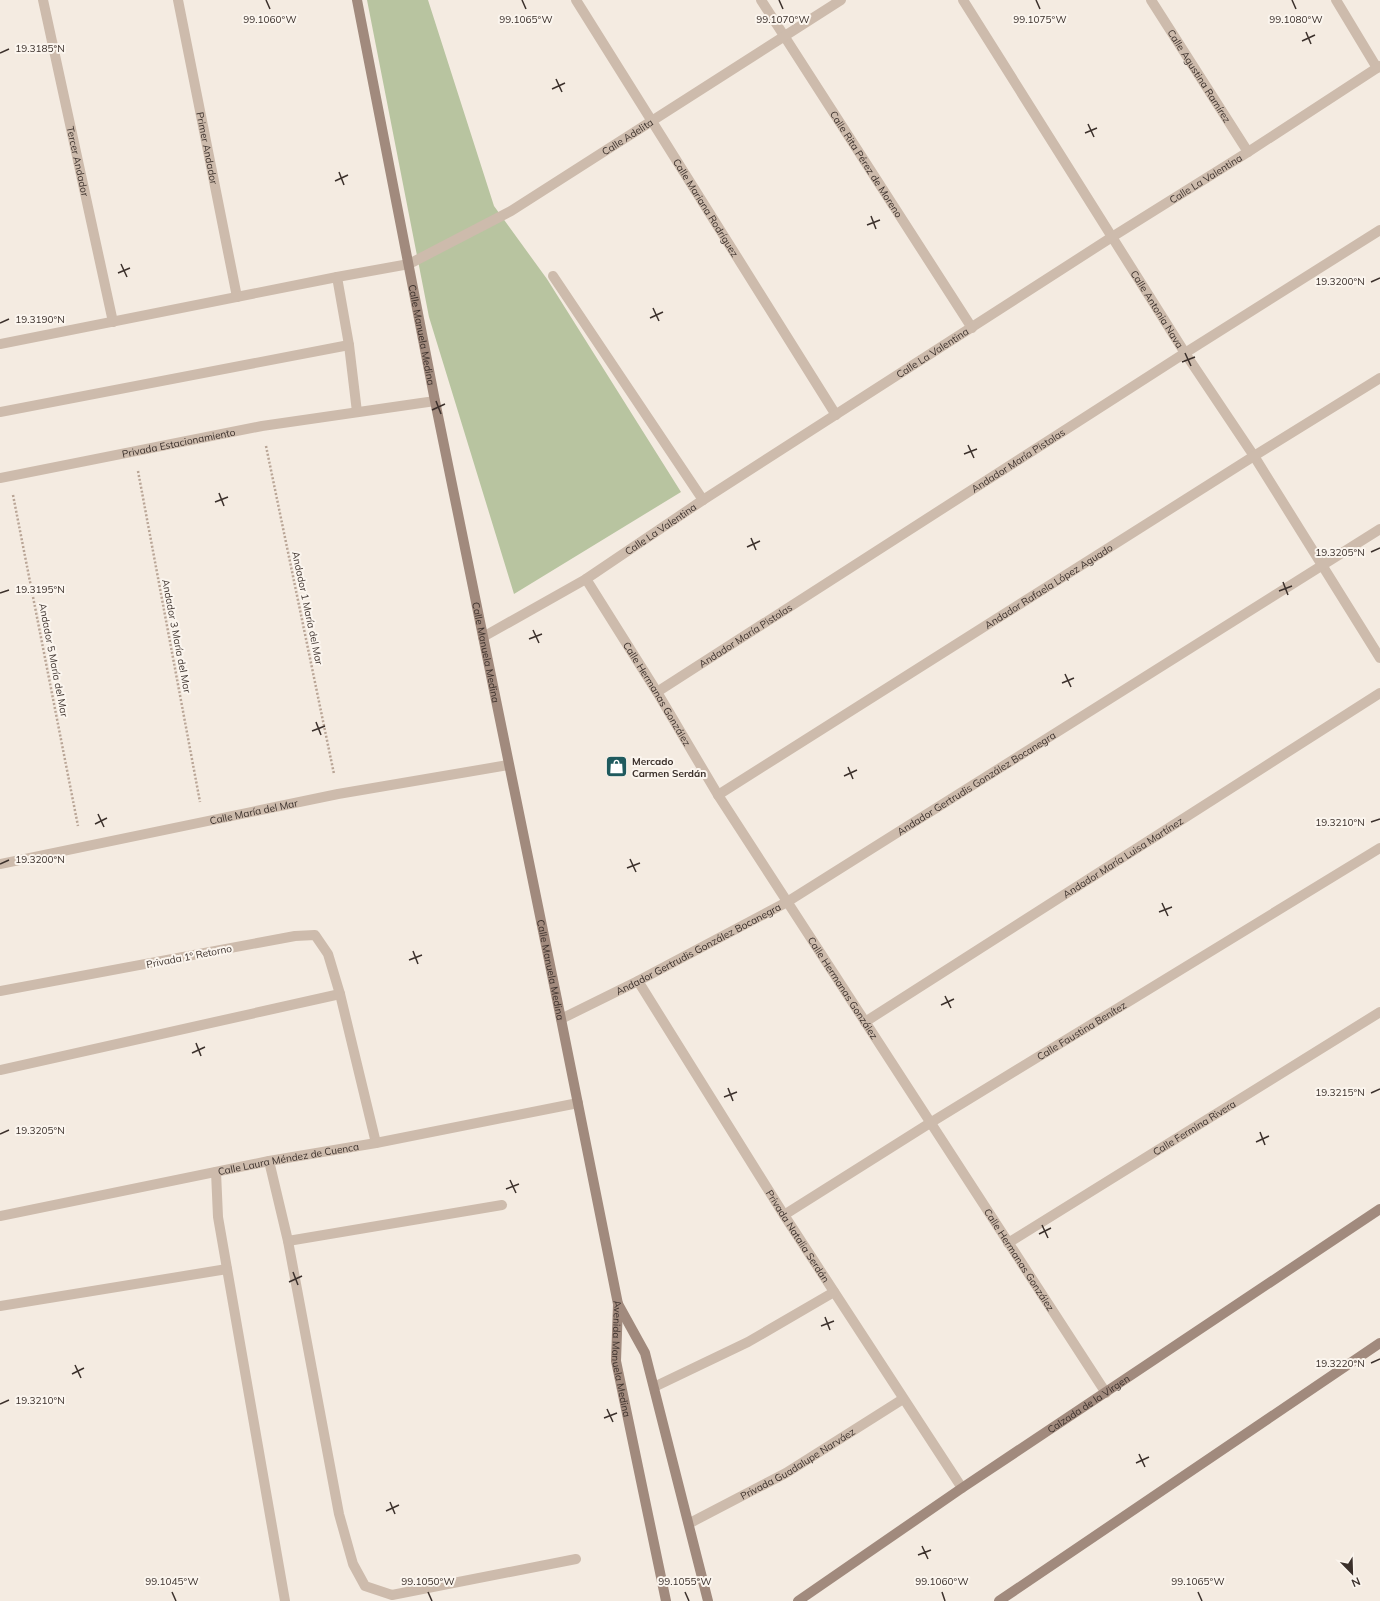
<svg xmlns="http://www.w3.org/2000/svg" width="1380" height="1601" font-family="Mulish,sans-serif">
	<rect width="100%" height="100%" fill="#f4ebe1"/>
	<polygon fill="#b8c4a0" points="367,0 428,0 494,206 547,279 681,492 514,594 429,317"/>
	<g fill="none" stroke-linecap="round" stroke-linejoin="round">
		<g stroke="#b9a596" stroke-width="2.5" stroke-dasharray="2 2" stroke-linecap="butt">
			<polyline points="266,446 334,774"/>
			<polyline points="138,471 200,802"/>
			<polyline points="13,495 78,826"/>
		</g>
		<g stroke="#cdbbac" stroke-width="10">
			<path id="s1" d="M43,0L113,322"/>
			<path id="s2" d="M178,0L237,297"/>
			<polyline points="337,277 349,345 357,412"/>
			<polyline points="0,344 337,277 409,264"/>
			<polyline points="0,412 349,345"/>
			<path id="s3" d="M0,478L262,426L435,401"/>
			<polyline points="0,991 295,936 315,935 328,954 340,994 376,1143"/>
			<polyline points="0,1070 340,994"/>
			<polyline points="269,1161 288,1241 339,1514 353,1564 365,1586 392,1595 576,1559"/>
			<polyline points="216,1172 218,1217 285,1601"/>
			<polyline points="288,1241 502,1205"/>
			<polyline points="0,1306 227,1269"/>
		</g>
		<g stroke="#cdbbac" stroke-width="10">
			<path id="s4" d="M576,0L836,415"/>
			<path id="s5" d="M761,0L972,328"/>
			<path id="s6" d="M963,0L1185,353L1254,456L1380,658"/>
			<path id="s7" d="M1151,0L1248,152"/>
			<polyline points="1336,0 1377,68"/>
			<path id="s8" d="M409,264L511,211L841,0"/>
			<polyline points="553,276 703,500"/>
			<path id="s9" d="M586,579L657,692L718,795L1106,1393"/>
			<path id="s10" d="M483,637L586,579L703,500L1112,237L1248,152L1380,66"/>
			<path id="s11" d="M657,692L1185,353L1380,230"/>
			<path id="s12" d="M718,795L1254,456L1380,378"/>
			<path id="s13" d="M0,864L338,794L508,765"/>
			<path id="s14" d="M638,981L784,1215L962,1488"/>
			<path id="s15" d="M561,1019L638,981L787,902L1380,529"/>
			<path id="s16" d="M865,1022L1380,693"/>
			<path id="s17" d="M784,1215L930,1123L1380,848"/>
			<path id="s18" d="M0,1216L269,1161L376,1143L578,1103"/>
			<path id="s19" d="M1008,1243L1380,1012"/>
			<polyline points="654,1387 748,1342 834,1292"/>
			<path id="s20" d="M690,1523L786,1473L903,1399"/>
		</g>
		<g stroke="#a18a7d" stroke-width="10">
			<path id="s21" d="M357,0L435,401L561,1019L618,1304L616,1361L666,1601"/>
			<polyline points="618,1304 645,1353 708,1601"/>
			<path id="s22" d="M798,1601L962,1488L1380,1209"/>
			<polyline points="999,1601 1380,1343"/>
		</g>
	</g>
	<path fill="none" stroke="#3b302b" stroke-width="1.5" d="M266,0L270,9M522,0L526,9M779,0L783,9M1036,0L1040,9M1292,0L1296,9M1306,32L1311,44M1302,41L1315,35M0,53L9,49M556,79L562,92M552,89L565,83M1088,124L1094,137M1085,133L1097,128M339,172L344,185M335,181L348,175M871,216L876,229M867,225L880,220M121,264L127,277M118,273L130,268M1371,282L1380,278M653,308L659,321M650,318L663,312M0,323L9,319M1185,353L1191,366M1182,362L1195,357M436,401L441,414M432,410L445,404M968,445L974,458M964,454L977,449M219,493L224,506M215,502L228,497M751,538L756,550M747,547L760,541M1371,552L1380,548M1283,582L1288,595M1279,591L1292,586M0,593L9,590M533,630L539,643M529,639L542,634M1065,674L1071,687M1062,683L1074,678M316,722L321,735M312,731L325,726M848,767L853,779M844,776L857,770M98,814L104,827M1371,822L1380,819M95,824L107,818M630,859L636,872M0,864L9,860M627,868L640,863M1162,903L1168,916M1159,912L1172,907M413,951L418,964M409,960L422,955M945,996L951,1008M941,1005L954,999M196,1043L201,1056M192,1053L205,1047M728,1088L733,1101M1371,1093L1380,1089M724,1097L737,1092M1260,1132L1265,1145M0,1134L9,1130M1256,1142L1269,1136M510,1180L516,1193M506,1189L519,1184M1042,1225L1048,1238M1039,1234L1051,1228M293,1272L298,1285M289,1282L302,1276M825,1317L830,1330M821,1326L834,1321M1371,1363L1380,1359M75,1365L81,1378M72,1374L84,1368M0,1404L9,1400M607,1409L613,1422M604,1418L617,1413M1139,1454L1145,1467M1136,1463L1149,1457M390,1502L395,1514M386,1511L399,1505M922,1546L928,1559M918,1555L931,1550M172,1592L176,1601M428,1592L432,1601M685,1592L689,1601M942,1592L945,1601M1198,1592L1202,1601"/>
	<defs>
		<symbol id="shop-square" viewBox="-11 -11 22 22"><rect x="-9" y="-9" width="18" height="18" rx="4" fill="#1f5a5e" stroke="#fbf5ee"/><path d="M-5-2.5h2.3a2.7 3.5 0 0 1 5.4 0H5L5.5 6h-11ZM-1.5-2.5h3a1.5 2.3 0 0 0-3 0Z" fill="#fff"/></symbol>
	</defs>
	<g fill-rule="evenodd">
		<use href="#shop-square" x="604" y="754" width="25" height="25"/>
	</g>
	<g text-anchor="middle" stroke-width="4" stroke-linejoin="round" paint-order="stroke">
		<g font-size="10" fill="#3b302b" stroke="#fbf5ee">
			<text dy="4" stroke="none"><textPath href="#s7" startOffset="90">Calle Agustina Ramírez</textPath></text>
			<text dy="4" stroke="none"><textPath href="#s8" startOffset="253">Calle Adelita</textPath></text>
			<text dy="4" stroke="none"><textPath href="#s2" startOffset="151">Primer Andador</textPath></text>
			<text dy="4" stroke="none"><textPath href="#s1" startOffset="165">Tercer Andador</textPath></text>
			<text dy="4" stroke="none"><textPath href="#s5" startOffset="195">Calle Rita Pérez de Moreno</textPath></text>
			<text dy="4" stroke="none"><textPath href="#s10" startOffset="856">Calle La Valentina</textPath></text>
			<text dy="4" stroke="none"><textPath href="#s4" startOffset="245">Calle Mariana Rodríguez</textPath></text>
			<text dy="4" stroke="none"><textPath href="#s6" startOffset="365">Calle Antonia Nava</textPath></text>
			<text dy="4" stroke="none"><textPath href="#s21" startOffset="341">Calle Manuela Medina</textPath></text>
			<text dy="4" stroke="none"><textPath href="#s10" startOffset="532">Calle La Valentina</textPath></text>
			<text dy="4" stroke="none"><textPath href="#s3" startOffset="182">Privada Estacionamiento</textPath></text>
			<text dy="4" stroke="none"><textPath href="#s11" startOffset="429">Andador María Pistolas</textPath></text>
			<text dy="4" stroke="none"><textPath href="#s10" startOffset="208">Calle La Valentina</textPath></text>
			<text dy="4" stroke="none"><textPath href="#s12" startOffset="391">Andador Rafaela López Aguado</textPath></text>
			<text transform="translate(308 608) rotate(78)" y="4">Andador 1 María del Mar</text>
			<text dy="4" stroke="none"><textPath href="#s11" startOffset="105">Andador María Pistolas</textPath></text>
			<text transform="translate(177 636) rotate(79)" y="4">Andador 3 María del Mar</text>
			<text dy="4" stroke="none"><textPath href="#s21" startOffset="665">Calle Manuela Medina</textPath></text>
			<text transform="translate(54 660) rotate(79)" y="4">Andador 5 María del Mar</text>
			<text dy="4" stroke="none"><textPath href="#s9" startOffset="135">Calle Hermanas González</textPath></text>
			<text dy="4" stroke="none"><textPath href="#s15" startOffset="478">Andador Gertrudis González Bocanegra</textPath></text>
			<text dy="4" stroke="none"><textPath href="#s13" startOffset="259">Calle María del Mar</textPath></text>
			<text dy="4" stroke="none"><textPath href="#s16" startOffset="306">Andador María Luisa Martínez</textPath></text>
			<text dy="4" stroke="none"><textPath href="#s15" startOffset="154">Andador Gertrudis González Bocanegra</textPath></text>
			<text transform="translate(189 956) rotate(-11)" y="4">Privada 1º Retorno</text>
			<text dy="4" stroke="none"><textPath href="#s21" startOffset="989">Calle Manuela Medina</textPath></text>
			<text dy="4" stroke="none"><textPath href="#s9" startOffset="483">Calle Hermanas González</textPath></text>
			<text dy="4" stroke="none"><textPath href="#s17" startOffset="350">Calle Faustina Benítez</textPath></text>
			<text dy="4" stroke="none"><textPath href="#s19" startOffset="219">Calle Fermina Rivera</textPath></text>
			<text dy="4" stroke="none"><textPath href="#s18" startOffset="294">Calle Laura Méndez de Cuenca</textPath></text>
			<text dy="4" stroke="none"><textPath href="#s14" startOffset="301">Privada Natalia Serdán</textPath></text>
			<text dy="4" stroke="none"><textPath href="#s9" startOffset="807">Calle Hermanas González</textPath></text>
			<text dy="4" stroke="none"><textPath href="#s21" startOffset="1385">Avenida Manuela Medina</textPath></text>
			<text dy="4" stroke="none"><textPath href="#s22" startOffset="351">Calzada de la Virgen</textPath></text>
			<text dy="4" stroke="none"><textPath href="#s20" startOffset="123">Privada Guadalupe Narváez</textPath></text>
		</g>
		<g font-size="10" font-weight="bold" fill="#3b302b" stroke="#fbf5ee" text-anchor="start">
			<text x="632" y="765">Mercado<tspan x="632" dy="12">Carmen Serdán</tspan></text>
		</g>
	</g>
	<g font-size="10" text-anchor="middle" fill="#3b302b" stroke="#fbf5ee" stroke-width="4" stroke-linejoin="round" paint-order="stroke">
		<text x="270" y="23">99.1060°W</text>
		<text x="526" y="23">99.1065°W</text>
		<text x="783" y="23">99.1070°W</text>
		<text x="1040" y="23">99.1075°W</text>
		<text x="1296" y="23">99.1080°W</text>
		<text x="40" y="52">19.3185°N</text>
		<text x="1340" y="285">19.3200°N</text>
		<text x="40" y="323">19.3190°N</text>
		<text x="1340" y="556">19.3205°N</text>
		<text x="40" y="593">19.3195°N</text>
		<text x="1340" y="826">19.3210°N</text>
		<text x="40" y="863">19.3200°N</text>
		<text x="1340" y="1096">19.3215°N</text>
		<text x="40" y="1134">19.3205°N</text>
		<text x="1340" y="1367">19.3220°N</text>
		<text x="40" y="1404">19.3210°N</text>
		<text x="172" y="1585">99.1045°W</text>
		<text x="428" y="1585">99.1050°W</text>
		<text x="685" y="1585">99.1055°W</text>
		<text x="942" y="1585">99.1060°W</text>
		<text x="1198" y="1585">99.1065°W</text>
	</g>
	<g transform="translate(1352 1573) rotate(157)" stroke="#fbf5ee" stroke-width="3" paint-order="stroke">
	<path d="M0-3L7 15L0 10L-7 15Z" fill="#3b302b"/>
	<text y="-6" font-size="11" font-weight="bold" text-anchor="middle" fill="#3b302b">N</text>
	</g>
</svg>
